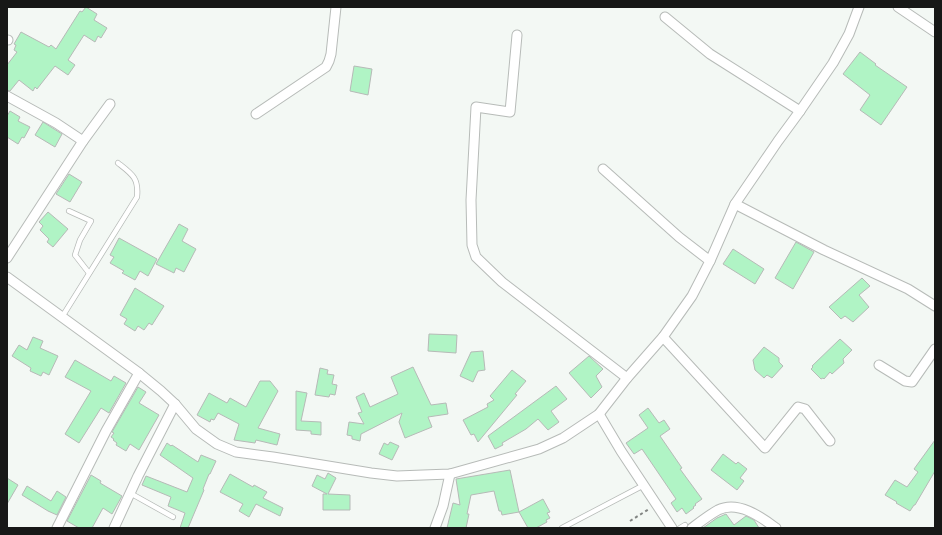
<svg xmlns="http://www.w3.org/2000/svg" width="942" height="535" font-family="'Roboto Condensed',sans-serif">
	<rect width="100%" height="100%" fill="#f3f8f4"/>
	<g fill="#b0f4c5" stroke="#b6bab7">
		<polygon points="86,7 97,14 94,20 107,28 101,38 98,36 95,42 84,35 68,60 75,65 68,75 55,66 37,89 35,87 33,91 19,80 10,91 7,90 7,65 17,52 14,50 16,45 14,44 21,32 49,47 51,45 56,49 80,11 82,12"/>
		<polygon points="860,52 876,64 875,65 907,87 881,125 860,110 870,95 843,74"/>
		<polygon points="354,66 372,69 368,95 350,91"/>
		<polygon points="10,111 20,117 18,121 30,127 24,138 22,137 18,144 7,137 7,116"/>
		<polygon points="43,122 62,134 55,147 35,135"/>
		<polygon points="69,174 82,182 70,202 56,194"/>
		<polygon points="48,212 68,229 53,247 47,242 49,239 40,230 43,226 39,222"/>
		<polygon points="179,224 188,229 182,241 196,249 184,272 176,268 174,273 156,264"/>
		<polygon points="119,238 157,259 148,276 140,271 135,280 122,273 124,271 110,263 114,257 110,255"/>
		<polygon points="796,242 814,252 793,289 775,278"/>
		<polygon points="733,249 764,269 755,284 723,264"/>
		<polygon points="862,278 870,286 859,295 869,307 853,322 845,316 841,319 829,307"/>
		<polygon points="135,288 164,306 152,325 149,323 144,330 138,326 135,331 124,324 127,319 120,315"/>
		<polygon points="429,334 457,335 456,353 428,351"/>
		<polygon points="33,337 43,341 40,348 58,356 49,375 43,372 41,376 30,371 31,368 12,356 19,345 27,350"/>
		<polygon points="840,339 852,350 843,359 844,363 832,374 830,372 824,379 823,378 821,379 811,369 813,367 812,366"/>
		<polygon points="764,347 779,358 779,362 783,366 772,378 767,375 764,378 755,370 753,360"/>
		<polygon points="483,351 485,370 478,371 473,382 460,376 471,352"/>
		<polygon points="589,356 603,369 596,376 602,387 591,398 569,373"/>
		<polygon points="75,360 111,381 114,376 126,383 109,413 101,408 79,443 65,434 91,391 65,377"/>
		<polygon points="413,367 431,405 446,403 448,414 428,417 432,427 405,438 399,422 402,413 361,434 360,441 352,439 352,436 347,435 349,422 364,424 358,413 362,412 356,397 364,393 370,407 398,394 391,377"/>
		<polygon points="320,368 328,370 327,374 334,375 332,384 337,385 335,395 330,394 329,397 315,395"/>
		<polygon points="512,370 526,381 515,394 517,395 478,442 474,434 471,435 463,420 488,407 487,404 494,400 490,396"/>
		<polygon points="260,381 270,381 278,391 258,428 280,434 277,445 256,440 255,443 234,440 239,424 218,413 214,420 211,419 210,422 197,415 209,393 227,403 230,398 246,407"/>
		<polygon points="556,386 567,399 551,411 559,422 548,430 538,419 526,429 502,443 503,445 495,449 488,436"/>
		<polygon points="138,387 146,392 139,403 159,415 139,450 130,444 126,451 116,445 117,443 113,440 114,439 111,437 114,433 112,432"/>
		<polygon points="296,391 307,393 301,421 321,422 321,435 311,434 311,431 296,430"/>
		<polygon points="648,408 659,423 664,420 670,429 660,436 682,468 680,469 702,499 695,504 696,505 693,507 694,508 686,514 682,508 677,512 671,503 676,499 642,449 634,454 626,443 648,428 639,415"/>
		<polygon points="935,440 935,471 915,505 914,505 910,511 896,503 897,502 885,495 895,480 907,487 918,472 914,469"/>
		<polygon points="390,442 399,446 392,460 379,454 384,443 388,445"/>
		<polygon points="167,443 171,446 172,445 198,462 201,455 216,461 210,474 209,474 203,489 204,490 188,528 180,528 185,513 168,506 171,497 142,485 146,476 187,492 193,478 160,455"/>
		<polygon points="723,454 736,464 738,462 747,469 740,478 744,481 737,490 711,470"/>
		<polygon points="510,470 519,512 543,499 550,512 547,513 550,518 546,520 547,522 536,528 528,528 519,512 502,515 501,511 499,511 494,491 471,495 467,514 469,514 466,528 447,528 453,503 460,505 456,479"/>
		<polygon points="328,473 336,478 328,494 350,495 350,510 323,510 323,494 327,494 312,486 317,475 325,479"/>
		<polygon points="230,474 253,487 254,485 267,492 263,498 283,508 280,516 256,504 249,517 239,511 243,504 220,492"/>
		<polygon points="91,475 101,481 100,483 122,496 112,514 103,508 92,528 79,528 67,521"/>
		<polygon points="7,478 18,485 7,504"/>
		<polygon points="27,486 51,501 57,491 66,497 57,515 48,511 22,495"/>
		<polygon points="726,514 734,525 746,516 754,520 759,528 703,528 717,518"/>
	</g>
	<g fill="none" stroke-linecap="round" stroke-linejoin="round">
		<defs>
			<g id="service">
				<polyline points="69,211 91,221 80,240 75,255 89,273"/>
				<path d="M62,317L137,197C139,178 132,174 118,163"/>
				<polyline points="130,493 173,517"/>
				<polyline points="562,528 644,485"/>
				<polyline points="680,528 685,525"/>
			</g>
			<g id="minor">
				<polyline points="898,7 935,32"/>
				<polyline points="665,17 710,54 800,111"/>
				<polyline points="517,35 510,112 476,107 471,200 472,245 476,257 502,282 627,378"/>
				<polyline points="7,40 8,40"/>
				<polyline points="7,96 56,123 83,141"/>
				<polyline points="256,114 326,67 329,61 331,54 336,7"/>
				<polyline points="603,169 679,237 710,261"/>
				<polyline points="735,204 824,250 908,289 935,306"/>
				<polyline points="7,258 83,141 110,104"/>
				<polyline points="7,277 139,373 161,391 175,404 196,429 217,444 236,452 273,457 371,473 397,476 423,475 450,474 539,449 563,438 599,414 627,378 663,337 692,296 710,261 735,204 778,141 800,111 833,63 849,34 859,7"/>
				<polyline points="663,337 765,448 798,407 805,409 830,441"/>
				<polyline points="879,365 905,381 912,382 935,349"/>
				<polyline points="599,414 621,451 672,528"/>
				<polyline points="57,528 106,431 139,373"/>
				<polyline points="114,528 138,476 175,404"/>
				<polyline points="435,528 443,506 450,474"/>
				<path d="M692,528C700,522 709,515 718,510C738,500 761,517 776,528"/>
			</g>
		</defs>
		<use href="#service" stroke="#b7bbb8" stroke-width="6"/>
		<use href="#minor" stroke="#b7bbb8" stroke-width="11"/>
		<polyline stroke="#828583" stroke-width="2" stroke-dasharray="3 3" stroke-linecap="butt" points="630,521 649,509"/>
		<use href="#service" stroke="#fff" stroke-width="4.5"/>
		<use href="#minor" stroke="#fff" stroke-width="9"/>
	</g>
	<rect width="942" height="535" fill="none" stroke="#171817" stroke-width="16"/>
</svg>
